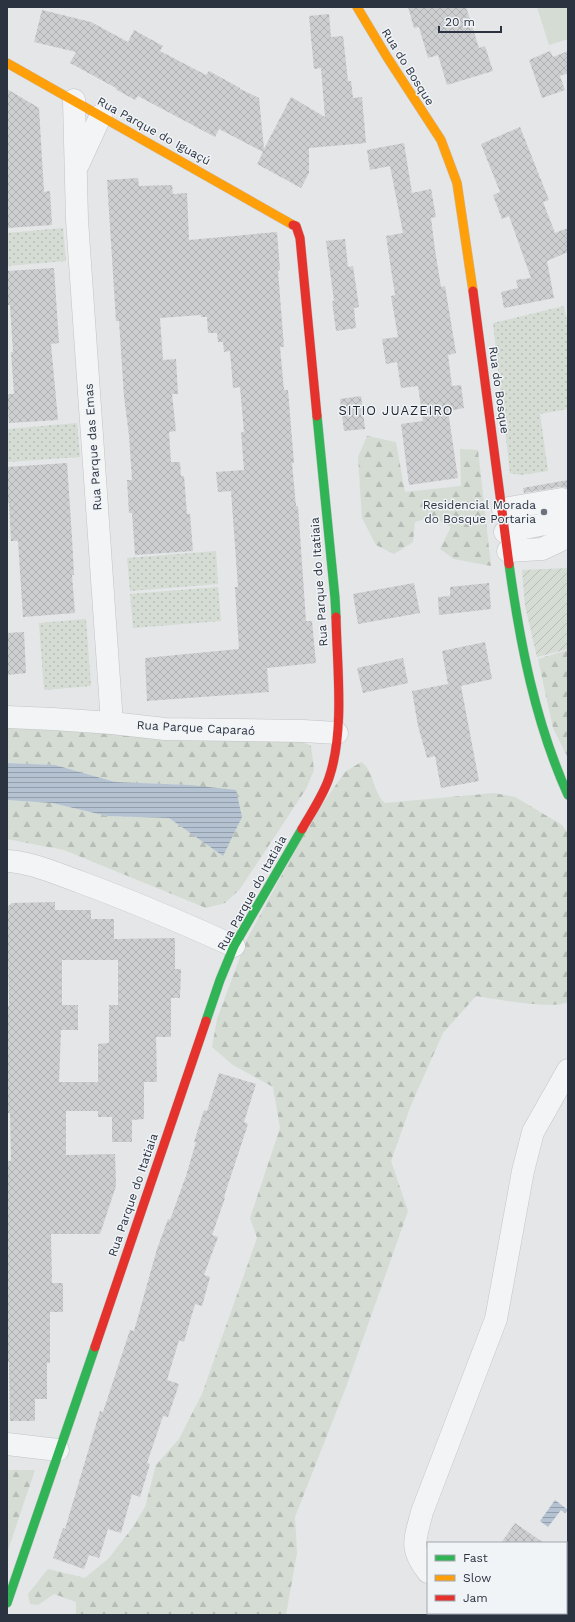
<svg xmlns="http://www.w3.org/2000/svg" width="575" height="1622" font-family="'Work Sans',sans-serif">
	<defs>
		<pattern id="grass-dots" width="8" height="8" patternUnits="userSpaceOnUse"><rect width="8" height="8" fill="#d4dcd4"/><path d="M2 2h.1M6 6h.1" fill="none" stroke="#b6bdb7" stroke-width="1.8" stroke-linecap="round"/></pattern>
		<pattern id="forest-firs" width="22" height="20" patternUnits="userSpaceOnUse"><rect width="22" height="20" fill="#d4dcd4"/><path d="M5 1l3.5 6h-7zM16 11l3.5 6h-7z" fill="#b6bdb7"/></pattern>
		<pattern id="garden-furrows" width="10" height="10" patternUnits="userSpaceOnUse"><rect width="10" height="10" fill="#d4dcd4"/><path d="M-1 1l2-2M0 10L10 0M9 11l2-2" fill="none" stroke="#b6bdb7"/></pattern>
		<pattern id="water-rules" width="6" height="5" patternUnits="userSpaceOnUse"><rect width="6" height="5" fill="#b4c2d1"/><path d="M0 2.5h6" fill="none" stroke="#939eab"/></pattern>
		<pattern id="building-cross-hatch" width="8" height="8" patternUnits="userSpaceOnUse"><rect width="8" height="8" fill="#ccced0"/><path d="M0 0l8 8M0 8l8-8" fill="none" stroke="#afb1b4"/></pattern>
	</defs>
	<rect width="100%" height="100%" fill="#e4e6e8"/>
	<g fill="url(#grass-dots)">
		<polygon points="63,228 66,261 7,266 7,233"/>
		<polygon points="564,306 568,326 568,409 540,414 548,471 520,475 510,473 493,323"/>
		<polygon points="77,423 80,457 7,462 7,429"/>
		<polygon points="216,551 218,584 130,591 127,558"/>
		<polygon points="218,587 221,621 133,628 130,594"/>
		<polygon points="86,619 91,686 44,690 39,623"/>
	</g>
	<g fill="url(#forest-firs)">
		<polygon points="367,436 396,442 405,492 461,486 460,449 478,450 491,566 454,559 440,549 451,527 433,517 415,522 413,542 394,554 376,545 362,518 358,457"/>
		<polygon points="568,650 568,758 553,728 538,659"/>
		<polygon points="7,723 290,736 311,746 314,770 306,789 240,889 225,903 206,908 64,850 7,839 7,800 52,803 107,816 169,818 223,855 190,785 115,782 55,765 7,763"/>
		<path d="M361,762C375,771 372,792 385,803L494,793L515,797L562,825L568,833V1002C550,1010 497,999 476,996L443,1033L411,1105L391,1161L408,1211L346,1387L295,1517L297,1553L286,1615H76V1602L54,1594L38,1605L30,1604L28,1594L48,1569L85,1578L109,1558L133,1527L145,1507L156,1465L179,1439L202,1394L257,1238L250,1218L280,1128L273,1087L233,1065L212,1047L217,1019L246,941L314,816L345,772Z"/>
		<polygon points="7,1470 35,1470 7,1553"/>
	</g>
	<polygon fill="url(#garden-furrows)" points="568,568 568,649 537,657 525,606 522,570"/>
	<polygon fill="#d4dcd4" points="537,7 568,7 568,39 549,45"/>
	<g fill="url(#water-rules)">
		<polygon points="7,763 55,765 115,782 190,785 236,790 242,817 223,856 169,818 107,816 52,803 7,800"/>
		<polygon points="555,1500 568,1510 565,1513 561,1510 548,1527 540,1521"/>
	</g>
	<g fill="url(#building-cross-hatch)" fill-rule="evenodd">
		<polygon points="408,7 466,7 479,48 485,46 493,71 447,85 438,55 428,58 419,27 414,28"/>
		<polygon points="42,10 91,22 128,42 134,30 163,46 160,51 206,75 209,71 240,88 240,89 259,98 264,149 291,97 325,117 321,68 314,69 309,16 329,14 331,37 343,36 348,81 351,81 353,98 362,97 366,143 309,148 309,173 301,188 257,164 263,152 219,129 215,137 138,96 135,100 117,90 116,88 70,63 76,52 34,42"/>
		<polygon points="550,51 553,57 568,51 568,73 560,76 565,90 542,98 529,60"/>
		<polygon points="7,89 39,108 44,192 50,191 52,225 7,228"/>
		<polygon points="520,127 549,200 543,202 555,233 568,228 568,252 547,261 554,298 504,308 501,292 518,288 516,280 531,278 509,216 502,219 493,195 500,192 481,144"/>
		<polygon points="404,143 412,193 431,189 436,217 431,218 435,250 441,287 445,286 456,353 448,355 452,386 461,385 464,408 448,411 458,478 409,485 401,424 423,421 418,386 401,388 397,362 386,364 382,339 398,337 391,296 395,295 386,236 403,233 390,166 370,170 367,150"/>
		<polygon points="138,178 139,186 172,185 173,194 187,193 189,240 277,232 280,270 278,271 284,347 280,347 284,390 288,390 294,463 292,463 296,506 298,506 306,621 312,621 316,663 267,668 269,692 147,701 145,658 239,649 235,587 238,587 231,491 218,492 216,472 244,470 241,432 244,432 240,387 233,388 230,351 224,352 223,342 218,342 217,333 208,333 207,317 201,317 201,315 160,318 163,360 176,359 178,394 172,394 176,431 169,432 171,462 180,462 181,476 184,476 187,514 190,514 193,551 135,555 132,513 129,513 127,480 132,480 129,435 124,397 119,321 116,321 107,180"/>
		<polygon points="345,239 348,267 353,266 359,307 354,308 356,328 336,331 332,301 334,301 326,241"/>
		<polygon points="54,268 59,343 51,344 58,420 9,423 7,394 14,394 11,352 13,352 10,305 7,305 7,271"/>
		<polygon points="361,396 365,429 344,431 340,399"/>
		<polygon points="67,463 72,537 74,575 72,575 75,613 23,617 18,541 11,541 9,503 7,503 7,467"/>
		<polygon points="568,480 568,488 560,487 524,493 523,488"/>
		<polygon points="414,583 420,613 358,624 353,594"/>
		<polygon points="489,583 491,609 439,615 438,597 450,596 450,587"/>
		<polygon points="24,632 26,673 7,675 7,633"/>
		<polygon points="485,642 492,679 461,686 479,781 441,788 435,756 427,758 418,726 412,691 448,684 442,651"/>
		<polygon points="403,658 408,683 363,693 357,668"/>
		<path d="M55,902V910H91V919H114V939L175,938V969H181L180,998H171V1037H156L157,1082H144V1119L132,1120V1142H112V1117H98V1111H66V1155L115,1154L116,1186L100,1234H51L52,1283H63V1312H50V1363H47V1399H35V1421H10L9,1362H7L8,1321L7,1189L8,1161H11L10,1113H7V1006H9L7,907L12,903ZM62,960H118V1005H109V1043L98,1044V1082H59L61,1030H78V1005H62Z"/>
		<polygon points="219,1073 256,1084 244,1122 248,1124 224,1197 225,1198 212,1235 218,1237 204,1275 210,1277 202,1306 195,1304 184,1342 179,1340 167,1380 179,1384 168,1417 163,1416 147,1463 150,1464 140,1497 132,1494 121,1533 108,1529 99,1558 89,1555 84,1569 53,1558 63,1528 65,1529 100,1411 103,1412 130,1330 134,1331 157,1249 168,1219 170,1220 186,1176 196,1142 194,1142 204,1110 207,1111"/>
		<polygon points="515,1523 544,1543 501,1543"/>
	</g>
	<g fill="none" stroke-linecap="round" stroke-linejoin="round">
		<defs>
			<g id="street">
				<polyline points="74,100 77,220 112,723"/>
				<polyline points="78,165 101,115"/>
				<polyline points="503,509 562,499 568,504"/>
				<polyline points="505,532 550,523 568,512"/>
				<polyline points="508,551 542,549 561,540 568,523"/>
				<polyline points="7,717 53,719 112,723 165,729 303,731 337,733"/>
				<path d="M7,861C31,862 57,874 80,882C132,901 183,923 234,946"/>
				<polyline points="7,1444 58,1450"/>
				<path d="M428,1572C409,1548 415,1540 422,1512L496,1319L523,1171L533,1132L568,1070"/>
				<polyline points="538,1613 545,1615"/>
			</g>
			<g id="fast">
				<polyline points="317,416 335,598 336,617"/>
				<path d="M509,564C520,643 535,722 568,795"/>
				<polyline points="206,1021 220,980 234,946 302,829"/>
				<polyline points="7,1603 95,1347"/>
			</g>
			<g id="slow">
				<polyline points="357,7 387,57 441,140 457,183 473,291"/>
				<polyline points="7,63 293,225"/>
			</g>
			<g id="jam">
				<polyline points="293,225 296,226 300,238 317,416"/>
				<polyline points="473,291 509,564"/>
				<path d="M302,829C311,813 323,796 329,778C345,731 337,667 336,617"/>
				<polyline points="95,1347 206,1021"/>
			</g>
		</defs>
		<use href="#street" stroke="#c2c4c6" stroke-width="23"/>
		<use href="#fast" stroke="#c2c4c6" stroke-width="10"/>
		<use href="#slow" stroke="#c2c4c6" stroke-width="10"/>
		<use href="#jam" stroke="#c2c4c6" stroke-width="10"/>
		<use href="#street" stroke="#f2f4f5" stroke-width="22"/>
		<use href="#fast" stroke="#30b455" stroke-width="9"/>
		<use href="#slow" stroke="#ff9f0a" stroke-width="9"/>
		<use href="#jam" stroke="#e5322d" stroke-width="9"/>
	</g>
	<circle fill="#6c727b" stroke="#f1f4f7" stroke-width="1.5" cx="544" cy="512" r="4"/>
	<g text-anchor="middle" stroke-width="3" stroke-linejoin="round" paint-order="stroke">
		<g font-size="12" fill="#2b3341" stroke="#f1f4f7">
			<text transform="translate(408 67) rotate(58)" y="4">Rua do Bosque</text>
			<text transform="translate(154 131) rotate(29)" y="4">Rua Parque do Iguaçú</text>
			<text transform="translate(499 390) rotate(82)" y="4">Rua do Bosque</text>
			<text transform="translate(93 447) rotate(-94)" y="4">Rua Parque das Emas</text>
			<text transform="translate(319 582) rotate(-94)" y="4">Rua Parque do Itatiaia</text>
			<text transform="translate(196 728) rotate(3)" y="4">Rua Parque Caparaó</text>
			<text transform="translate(252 893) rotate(-61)" y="4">Rua Parque do Itatiaia</text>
			<text transform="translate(133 1195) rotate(-71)" y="4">Rua Parque do Itatiaia</text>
		</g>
		<g font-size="12" fill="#2b3341" stroke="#f1f4f7" text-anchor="end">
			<text x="536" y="509">Residencial Morada<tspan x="536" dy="14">do Bosque Portaria</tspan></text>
		</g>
		<g font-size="13" letter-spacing="1" fill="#1d2432" stroke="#f1f4f7">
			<text x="396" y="415">SITIO JUAZEIRO</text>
		</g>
	</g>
	<rect width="575" height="1622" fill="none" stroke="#2b3341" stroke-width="16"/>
	<rect x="427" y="1542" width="140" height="72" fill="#f1f4f7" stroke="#a2a7ae"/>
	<rect x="435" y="1555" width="20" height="6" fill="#30b455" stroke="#a2a7ae"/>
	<text x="463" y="1562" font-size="12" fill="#2b3341">Fast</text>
	<rect x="435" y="1575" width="20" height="6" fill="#ff9f0a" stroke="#a2a7ae"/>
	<text x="463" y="1582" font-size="12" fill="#2b3341">Slow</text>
	<rect x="435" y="1595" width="20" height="6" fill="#e5322d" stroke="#a2a7ae"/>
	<text x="463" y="1602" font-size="12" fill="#2b3341">Jam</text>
	<path d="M439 26v6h62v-6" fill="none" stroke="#2b3341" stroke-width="2"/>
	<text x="445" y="26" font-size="12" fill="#2b3341" stroke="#f1f4f7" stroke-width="3" paint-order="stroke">20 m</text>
</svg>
